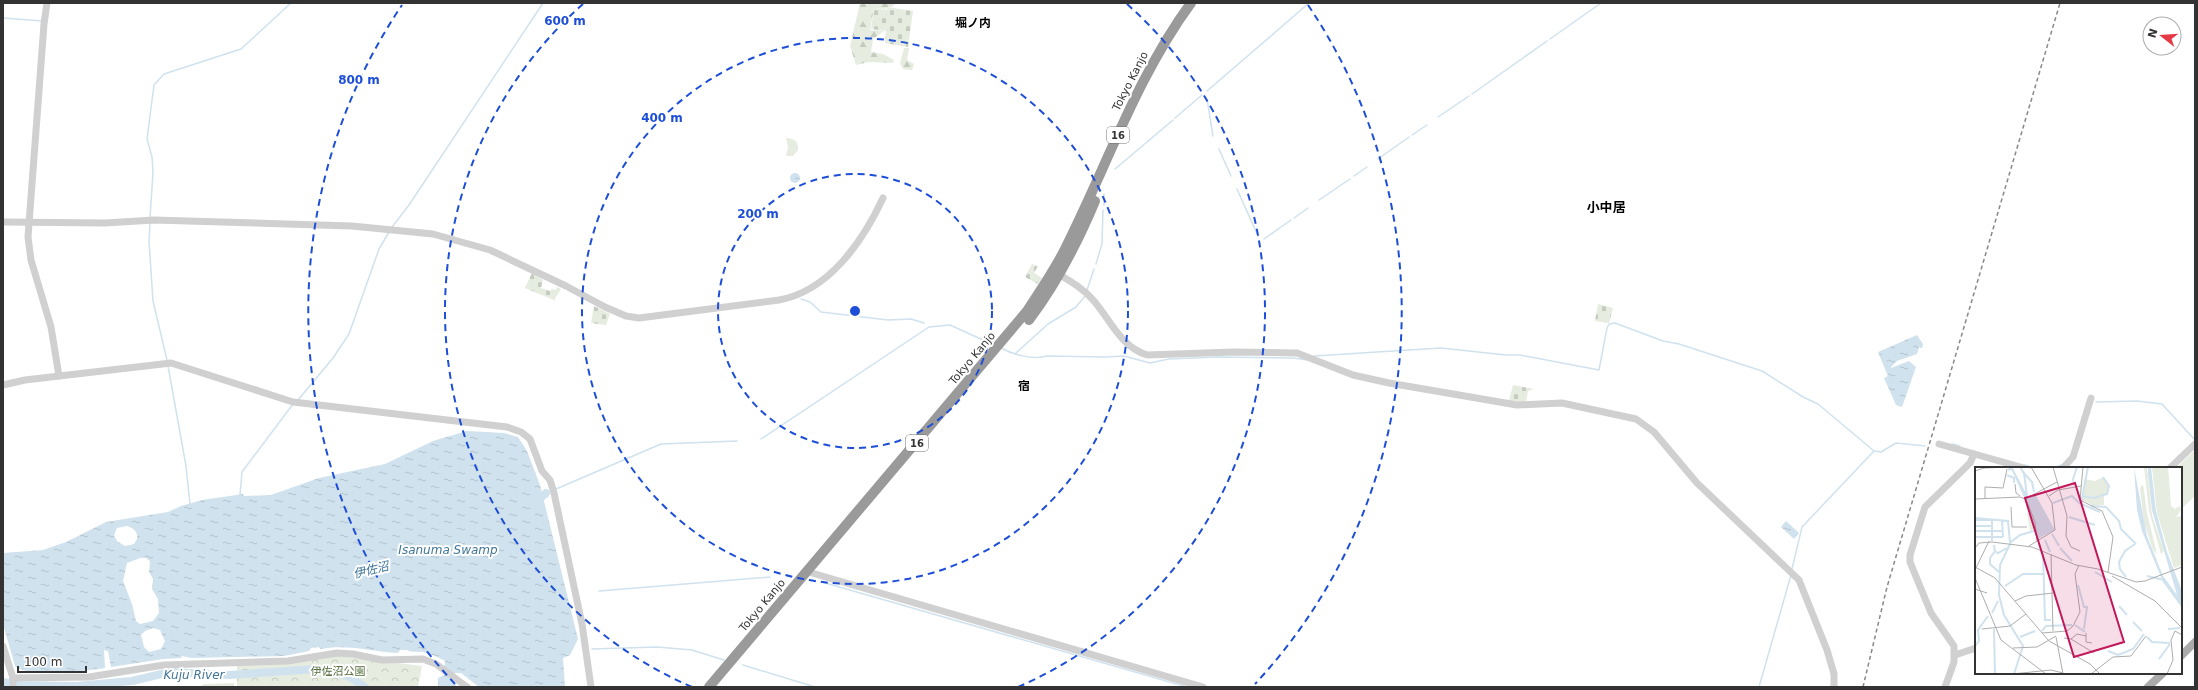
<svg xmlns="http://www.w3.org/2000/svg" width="2198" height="690" font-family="'DejaVu Sans','Noto Sans JP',sans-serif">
	<defs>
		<pattern id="forest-firs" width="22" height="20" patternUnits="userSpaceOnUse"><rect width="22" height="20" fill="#e6ecdf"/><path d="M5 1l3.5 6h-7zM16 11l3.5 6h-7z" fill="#c6cbc0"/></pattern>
		<pattern id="cemetery-stones" width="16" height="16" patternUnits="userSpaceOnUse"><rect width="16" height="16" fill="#e6ecdf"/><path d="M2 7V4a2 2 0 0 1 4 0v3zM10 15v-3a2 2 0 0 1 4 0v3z" fill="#c6cbc0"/></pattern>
		<pattern id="park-crowns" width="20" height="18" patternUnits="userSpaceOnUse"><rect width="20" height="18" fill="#e6ecdf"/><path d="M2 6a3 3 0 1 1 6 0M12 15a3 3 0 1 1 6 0" fill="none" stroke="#c6cbc0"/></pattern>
		<pattern id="water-ripples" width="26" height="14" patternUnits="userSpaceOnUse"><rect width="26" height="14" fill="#cfe2ee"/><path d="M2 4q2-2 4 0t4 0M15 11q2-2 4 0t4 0" fill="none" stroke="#b2c2cd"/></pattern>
	</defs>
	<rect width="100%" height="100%" fill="#fff"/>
	<g fill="#e6ecdf">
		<path d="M786,138C794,138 799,142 798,150L793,156H786L788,147Z"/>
		<polygon points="2195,450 2195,496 2181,509 2181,468 2176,468"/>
	</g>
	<g fill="url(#forest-firs)">
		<polygon points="860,3 896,3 892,7 887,7 886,9 874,8 870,30 884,31 873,39 871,52 883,54 894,60 893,63 869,62 856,65 850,46"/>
		<polygon points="904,48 909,48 907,60 914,64 912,70 903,69 900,63"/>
	</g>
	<g fill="url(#cemetery-stones)">
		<polygon points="887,7 913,11 908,47 885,43 886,31 871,29 874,8 887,10"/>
		<polygon points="1032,264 1038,266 1034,273 1042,278 1038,284 1025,277"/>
		<polygon points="532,273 543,280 541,288 550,291 552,289 556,290 557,287 561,289 554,300 525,288"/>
		<polygon points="1598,304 1613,308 1609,323 1595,321"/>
		<polygon points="594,306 610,314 606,325 591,323"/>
		<polygon points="1513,385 1534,389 1528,391 1526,402 1509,401"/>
	</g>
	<g fill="url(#park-crowns)">
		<polygon points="334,655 422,666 418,687 237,687 237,665"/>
		<polygon points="234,683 234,687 199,687 204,684"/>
	</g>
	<g fill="url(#water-ripples)" fill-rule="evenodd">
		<circle cx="795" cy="178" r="5"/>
		<polygon points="1917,335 1923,344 1922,348 1919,347 1917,354 1897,361 1891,367 1891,368 1909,361 1916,367 1902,407 1896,405 1884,378 1888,376 1878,352"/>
		<path d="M467,431L504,433L518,437L527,451L540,485L578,639L570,655L563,658L565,687H479L461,673H455L453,682L457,687H438V678L444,675L445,661C438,657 431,654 423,652C418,651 412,653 407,650H400L398,653C372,652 348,644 321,649L318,647L311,648L309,651L284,656L191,658L182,656L181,658L163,659L111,667L108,651L104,650L105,668C85,671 30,678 15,666L3,624V553L43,550L66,542L106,522L168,512L181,506L202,500L243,494L244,496L271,495L319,478L385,464L433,441ZM127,526C134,528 138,532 137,539L134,544L125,546L117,541L114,535L117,528ZM140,558H146L150,561L149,572L153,579L152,589L158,599L159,613L153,621L140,624L136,621L132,604L123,581L127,563ZM153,628L160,630L165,641L161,649L149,652L144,647L141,635L145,631Z"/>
		<polygon points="1786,521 1799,533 1794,539 1781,527"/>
	</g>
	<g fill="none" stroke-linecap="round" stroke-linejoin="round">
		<g stroke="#cfe2ee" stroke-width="1.5">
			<polyline points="3,18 43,21"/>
			<polyline points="1550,39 1601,3"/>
			<polyline points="1207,91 1309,3"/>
			<polyline points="1472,94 1547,41"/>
			<polyline points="1207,99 1213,136"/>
			<polyline points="1438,117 1469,96"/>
			<polyline points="1175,118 1202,95"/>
			<polyline points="1412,135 1427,125"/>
			<polyline points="1219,149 1231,176"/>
			<polyline points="1378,159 1409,137"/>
			<polyline points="1115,169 1173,120"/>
			<polyline points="1354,176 1367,167"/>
			<polyline points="1237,189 1258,236"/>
			<polyline points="1319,200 1350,179"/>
			<polyline points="1104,205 1104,194"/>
			<polyline points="150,218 153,172 152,157 147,139 154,85 164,74 241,49 291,3"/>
			<polyline points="1294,218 1308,208"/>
			<polyline points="150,222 149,241 153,301 167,360"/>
			<polyline points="392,227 409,205 543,3"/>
			<polyline points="1264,239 1291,220"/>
			<polyline points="1096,264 1102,244 1103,210"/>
			<polyline points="1087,290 1094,269"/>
			<polyline points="801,299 810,302 821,312 888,320 911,319 924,323"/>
			<path d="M1001,348C1014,355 1033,360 1047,356L1105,357L1124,356L1150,363L1169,359L1219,357L1293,358L1308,360"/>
			<polyline points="1015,354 1048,324 1076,307 1085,296"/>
			<polyline points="1314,356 1441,348 1506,355 1520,355 1599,370 1607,328 1609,324 1615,323 1663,341 1679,344 1762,371 1803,397 1818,404 1874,451 1881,452 1896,443 1925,446"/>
			<polyline points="168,366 186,466 190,504"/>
			<polyline points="298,400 333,358 349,334 379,249 389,232"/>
			<polyline points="2096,402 2137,401 2162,404 2195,440"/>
			<polyline points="761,439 929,327 950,325 994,345"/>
			<polyline points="1952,444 1960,446"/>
			<polyline points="2025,465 2035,468"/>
			<polyline points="2054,468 2061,465"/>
			<polyline points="556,489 661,444 737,441"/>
			<polyline points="240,495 242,472 293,404"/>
			<polyline points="1792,569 1802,527 1874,451"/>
			<polyline points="822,582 1187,687"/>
			<polyline points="599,591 770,577"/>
			<polyline points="592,649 657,647 692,650 724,660"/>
			<polyline points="743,665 815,687"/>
			<polyline points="3,683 6,683"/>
			<polyline points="19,687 20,685"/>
			<polyline points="1759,687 1791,575"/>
		</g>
		<g stroke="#cfe2ee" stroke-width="8">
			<polyline points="535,503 546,493"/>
			<polyline points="3,682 20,685 76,686 132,681 170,672 229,675 316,669 348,676 365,687"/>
		</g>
		<g stroke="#d0d0d0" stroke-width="7">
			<polyline points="47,3 44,24 28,237 31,260 51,327 59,376"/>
			<path d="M3,222L105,223L154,220L352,226L433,234L490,250L566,286L605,307L626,316L639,318L779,300C829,291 863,241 883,198"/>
			<path d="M1055,272C1070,281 1083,288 1094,301C1111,321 1121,347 1147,355L1234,352L1297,353L1353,375L1389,383L1517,405L1562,403L1636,419L1654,432L1697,483L1799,580L1827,650L1834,674V687"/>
			<polyline points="3,385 25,380 171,363 293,402 507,427 521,432 530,439 542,471 550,480 554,493 582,624 591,687"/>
			<polyline points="1939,444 2024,468"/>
			<polyline points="2063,468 2073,457 2091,398"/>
			<polyline points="2170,468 2195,444"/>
			<polyline points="805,571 1203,687"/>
			<polyline points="3,646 13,678 13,687"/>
			<polyline points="1955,655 1976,648"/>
			<polyline points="13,678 89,677 164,665 288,661 337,653 353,654 382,660 423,659 436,664 467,687"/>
			<polyline points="1945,687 1954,662 1954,646 1931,613 1910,562 1910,555 1925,507 1970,463 1974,454"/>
		</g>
		<g stroke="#ababab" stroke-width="8">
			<polyline points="2181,656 2195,642"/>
			<polyline points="2148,687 2163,673"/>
		</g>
		<g stroke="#9a9a9a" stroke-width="10">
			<path d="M1029,320C1057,283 1077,244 1095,201"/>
			<path d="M709,687L1027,311C1040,291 1054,271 1065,249C1107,166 1136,78 1191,3"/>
		</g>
		<polyline stroke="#888" stroke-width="1.5" stroke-dasharray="4 3" stroke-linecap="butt" points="1863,687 1887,587 2060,3"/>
	</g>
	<g fill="none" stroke="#1d4ed8" stroke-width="2" stroke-dasharray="7 5">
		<circle cx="855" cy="311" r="137"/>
		<circle cx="855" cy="311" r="273"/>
		<path d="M692 687A410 410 0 0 1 583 4M1127 4A410 410 0 0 1 1018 687"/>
		<path d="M455 684A547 547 0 0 1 402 5M1308 5A547 547 0 0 1 1255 684"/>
	</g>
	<g text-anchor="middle" stroke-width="4" stroke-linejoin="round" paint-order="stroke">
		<g fill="#fff" stroke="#707070" stroke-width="1">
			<rect x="1107" y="127" width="22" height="16" rx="3"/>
			<rect x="906" y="435" width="22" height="16" rx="3"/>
		</g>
		<g font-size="10" font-weight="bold" fill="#333">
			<text x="1118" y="139">16</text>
			<text x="917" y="447">16</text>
		</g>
		<g font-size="11" fill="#333" stroke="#fff">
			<text transform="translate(1130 81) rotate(-63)" y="4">Tokyo Kanjo</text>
			<text transform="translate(972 358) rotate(-50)" y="4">Tokyo Kanjo</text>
			<text transform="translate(762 605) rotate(-50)" y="4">Tokyo Kanjo</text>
		</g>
		<g font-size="11" fill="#56703f" stroke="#fff">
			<text x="338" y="675">伊佐沼公園</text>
		</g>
		<g font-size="12" font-weight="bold" fill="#000" stroke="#fff">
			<text x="973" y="27">堀ノ内</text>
			<text x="1024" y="390">宿</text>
		</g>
		<g font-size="12" font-style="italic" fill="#3f7597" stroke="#fff">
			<text x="448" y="554">Isanuma Swamp</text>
			<text transform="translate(371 570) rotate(-14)" y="4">伊佐沼</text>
			<text x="194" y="679">Kuju River</text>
		</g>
		<g font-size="13" font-weight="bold" fill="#000" stroke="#fff">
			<text x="1606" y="212">小中居</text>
		</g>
	</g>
	<g transform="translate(1975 467)">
		<rect width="207" height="207" fill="#fff"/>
		<path d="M169,0H172L177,48L189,84L186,87L174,44ZM177,0H193L196,39L200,42L204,39L206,43L201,50L207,49V98L199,101L182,46ZM168,17L172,46L182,87L178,83L169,55L165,21Z" fill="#e6ecdf"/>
		<path d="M108,29L119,31L129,29V38H117L108,33Z" fill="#e6ecdf"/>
		<path d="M128,10L134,19L132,27L119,30L108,28L109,12L120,14ZM52,46L57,48L61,61L55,64Z" fill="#e6ecdf"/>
		<path d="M159,0L172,69L188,109L202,128L177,43L173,6V0H176L181,44L192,85L207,124V141L188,115L167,64L162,43ZM60,27L80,63L62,72L60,64H56L61,63L52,32Z" fill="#cfe2ee"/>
		<path fill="none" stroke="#cfe2ee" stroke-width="2" d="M36,0L53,32M45,0L49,6L52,29M33,3L37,1L50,30M47,4L57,15L59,25M32,8L39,11V16M99,18L98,12L102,0M108,29L119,31L132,27L134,19L128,10M108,35L107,31L113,0M78,36L97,29L104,36L125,45M116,39L131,40L144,54L146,62L161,77M94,50L120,58M0,51L33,54L35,75M0,53H15M27,54L28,70M0,59H17M0,64H27M77,67L84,79M1,70H28M70,73L75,85M17,74V53M19,78L20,84L15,91V97L24,105M85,81L97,94M21,85L23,86L32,81M68,87L70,153H76M120,105L137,115M172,109L189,113M151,110L145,102L144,95L150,84L160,77M103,118L109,140H112L109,162M30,119L48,107H68M144,139L152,148M17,146L23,134M158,155L167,164M100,158L110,165M19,162L20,207M193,162L205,161M67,164L71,159L97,158M45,170L60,164M172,170L177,175L195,176M0,179L4,174L3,163L13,149M133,184L143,188L158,182L169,167M184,192L195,177M39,207L48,179L29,148L24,128L25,98L36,75L45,68L59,64"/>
		<path fill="none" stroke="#adadad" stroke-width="1" d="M78,0L92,49L91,69L96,80L105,84M108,0L105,33L127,44L138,70L133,105M0,4L9,1L36,0M40,17L41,26L45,29M74,29L83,23L106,19M0,32L45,30L50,32L82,15M10,32V20L28,21L32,2M51,32L60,55L62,74M36,40L37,60H52M54,79L80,63L77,36L56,0M0,81L4,76L17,75L57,80L101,98L123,102L161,115L170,114L207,100M76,87L78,164M0,100L20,111L74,174L115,197L125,207M0,103L14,74M137,109L180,134L207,161M0,111L26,173L71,207M0,122L12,126M40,134L51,129L78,126M7,162L35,159L51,147M67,166L92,164L98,159L105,145L100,107L104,98M111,166V175L117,176M81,170L88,207M89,171L96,172L119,186M96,172L102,167L111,169M38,181L62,180L81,169M37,207L76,203L88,206M116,207L138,190L156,189L171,169M192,207L198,193L196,173L200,164L207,168"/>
		<path fill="#c2185b" fill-opacity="0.15" stroke="#c2185b" stroke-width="2" d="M100,16L149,175L99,190L50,31Z"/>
		<rect width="207" height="207" fill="none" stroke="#333" stroke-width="2"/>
	</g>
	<circle cx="855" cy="311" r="6" fill="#1d4ed8" stroke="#fff" stroke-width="2"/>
	<g font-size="12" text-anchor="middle" font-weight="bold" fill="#1d4ed8" stroke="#fff" stroke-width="4" stroke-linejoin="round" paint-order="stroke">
		<text x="565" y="25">600 m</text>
		<text x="359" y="84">800 m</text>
		<text x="662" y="122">400 m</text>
		<text x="758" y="218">200 m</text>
	</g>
	<rect width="2198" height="690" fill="none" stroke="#333333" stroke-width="8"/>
	<g transform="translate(2162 36) rotate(287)"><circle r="19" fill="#ffffff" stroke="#adadad"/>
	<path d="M0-3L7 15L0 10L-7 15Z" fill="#e63946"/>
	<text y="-6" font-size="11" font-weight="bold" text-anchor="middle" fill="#333333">N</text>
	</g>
	<path d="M18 666v6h68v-6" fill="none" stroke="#333333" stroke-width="2"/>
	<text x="24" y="666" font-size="12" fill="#333333" stroke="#ffffff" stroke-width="3" paint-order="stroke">100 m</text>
</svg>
